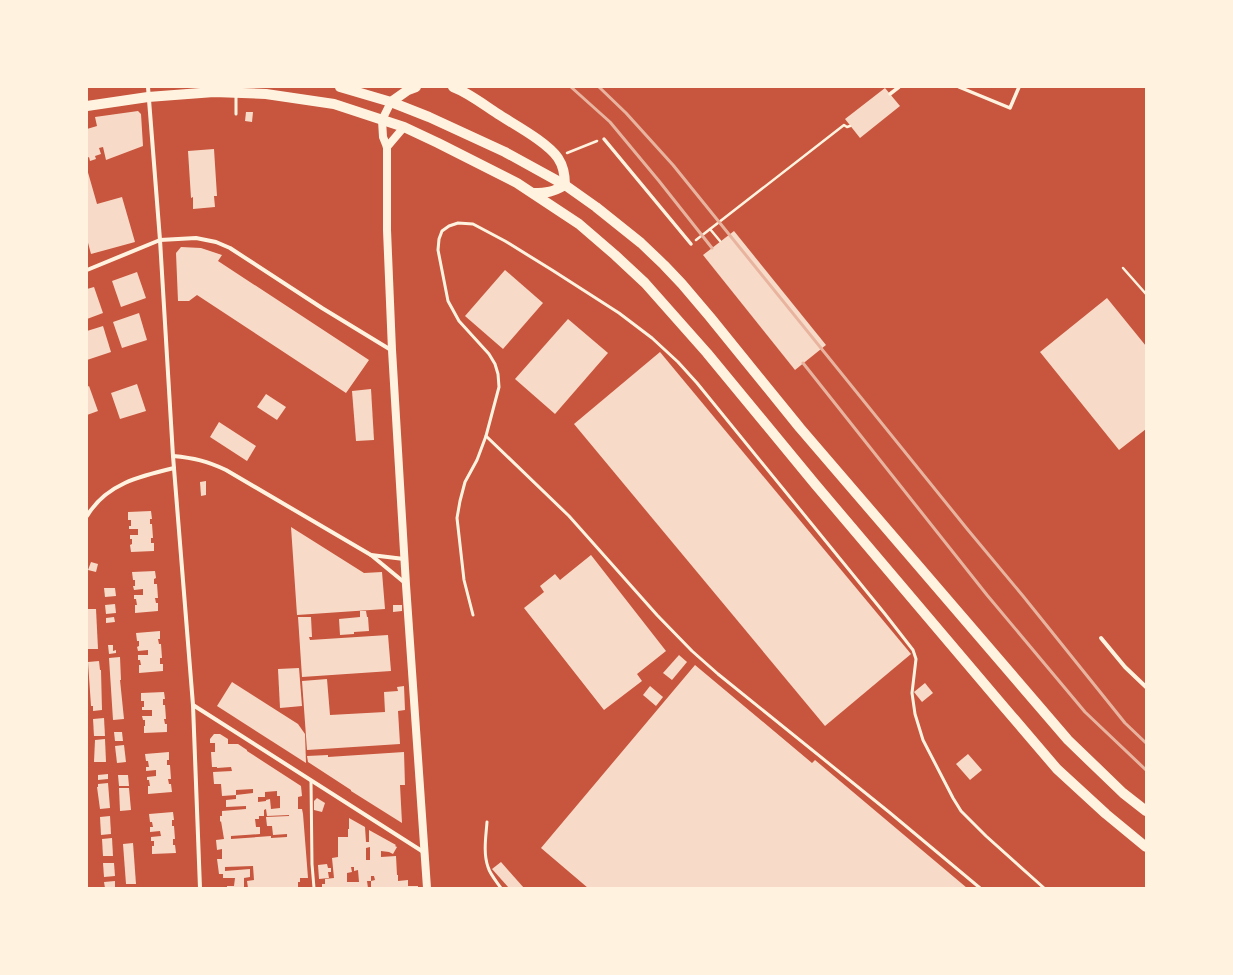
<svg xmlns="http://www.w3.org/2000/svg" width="1233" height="975" font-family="'Fira Sans Condensed',sans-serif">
	<rect width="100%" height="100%" fill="#c8553d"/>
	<g fill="#f7dbc8" fill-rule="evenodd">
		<polygon points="885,88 900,106 860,138 845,119"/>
		<polygon points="138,111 141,114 143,146 106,160 103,147 99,148 101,154 95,156 96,159 90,161 89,157 87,158 87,129 97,126 95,117"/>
		<polygon points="246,112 253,112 252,122 245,121"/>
		<polygon points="214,149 217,196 214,196 215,207 193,209 193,197 191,198 188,151"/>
		<polygon points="87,169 97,204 122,197 135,242 91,254 87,239"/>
		<polygon points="734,231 826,345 795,370 703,255"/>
		<polygon points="181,247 201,248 222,255 218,261 369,360 346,393 197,295 189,301 178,301 176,253"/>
		<polygon points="505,270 543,303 503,349 465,316"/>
		<polygon points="137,272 146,298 121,307 112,281"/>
		<polygon points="94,287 103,313 87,319 87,289"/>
		<polygon points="1107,298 1146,346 1146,429 1119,450 1040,352"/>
		<polygon points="139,313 147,340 122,348 113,322"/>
		<polygon points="568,319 608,353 555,414 515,379"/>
		<polygon points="103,326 111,352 87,360 87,331"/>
		<polygon points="660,352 911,654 825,726 574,424"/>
		<polygon points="137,384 146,411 120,419 111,393"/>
		<polygon points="89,386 98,411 87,415 87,387"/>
		<polygon points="371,389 374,440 356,441 352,391"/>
		<polygon points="266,394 286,407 277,420 257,407"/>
		<polygon points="219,422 256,446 247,461 210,437"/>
		<polygon points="206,481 206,495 201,496 200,482"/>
		<polygon points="151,511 152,519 150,519 150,524 152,524 153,538 151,538 151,543 154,543 154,551 131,552 130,545 132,544 132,539 130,539 130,535 138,535 138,529 129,529 129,526 131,526 131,520 128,520 128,512"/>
		<polygon points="291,527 364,573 382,572 385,609 297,615"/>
		<polygon points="591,555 666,651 637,674 642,681 604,710 524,608 544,592 540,586 555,574 560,580"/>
		<polygon points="91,562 98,564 96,572 88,570"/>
		<polygon points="155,571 156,578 154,579 154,584 157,584 158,598 155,598 156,603 158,603 158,611 135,613 135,605 137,605 136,599 134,599 134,595 143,595 143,589 134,590 133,586 135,586 135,580 133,580 132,572"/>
		<polygon points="104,588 115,588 116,596 105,597"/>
		<polygon points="115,604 116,613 106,614 105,605"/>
		<polygon points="393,605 402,605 402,611 393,612"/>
		<polygon points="87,609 96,609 98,649 88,649"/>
		<polygon points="360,611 366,611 367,617 368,617 369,631 354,632 354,634 340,635 339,619 360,617"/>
		<polygon points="114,617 115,622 106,623 106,618"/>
		<polygon points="298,617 311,617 312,637 309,637 310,640 388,635 391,671 302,677"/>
		<polygon points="160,631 160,639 158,639 159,644 161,644 162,658 160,658 160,664 163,664 163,671 139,673 139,665 141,665 140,660 138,660 138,655 148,655 148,650 138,651 137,647 139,646 139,641 137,641 136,633"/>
		<polygon points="108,645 113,645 113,651 116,650 116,653 109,654"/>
		<polygon points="679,655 687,662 672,680 663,673"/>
		<polygon points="120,657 121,680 120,680 124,719 113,720 109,658"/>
		<polygon points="99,661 100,670 101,670 102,710 93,711 93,706 91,706 88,662"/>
		<polygon points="695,665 812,763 815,760 967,888 588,888 541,848"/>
		<polygon points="299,668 302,706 280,708 278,669"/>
		<polygon points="327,679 330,715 385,712 384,692 398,691 397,687 404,686 405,710 398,711 400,744 307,750 302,681"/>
		<polygon points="232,682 298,724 305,734 306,763 217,706"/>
		<polygon points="925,683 933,693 922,702 914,692"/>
		<polygon points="650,686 663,697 656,706 643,695"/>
		<polygon points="164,692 165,699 163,699 163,705 165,705 166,719 164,719 165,724 167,724 167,732 144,733 144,726 145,726 145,720 143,720 142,716 152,716 152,710 142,710 142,707 144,707 144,701 141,701 141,693"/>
		<polygon points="104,718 105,736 94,736 93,719"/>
		<polygon points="114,732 122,732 123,741 115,741"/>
		<path d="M214,734H220L228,739V744H238L247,750V751L301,786L302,796L298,797V809H302L303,814L308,878H300V882H298V888H248L247,881L254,880L253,866L225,867V871L250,869V877L244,878V888H227V886H234L235,878H223V874H219L217,859H222V849L217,850L216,840L224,839L221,821L220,822V816H222V811L246,809V806L226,807V800L236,799V795L222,796L221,784H214L213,772L232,771L231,767L217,768V767H212L211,752H215V743H210V739ZM253,789V793L236,795V790ZM277,791V796H280V808L271,809L270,799L266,800V801L258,802V797H265V792ZM266,809L267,816L289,815V816L266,817L267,826H272L273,835L287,834V837L271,838V836L231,839V836L260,834V827H256L255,819H259V816H264V810Z"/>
		<polygon points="105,739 106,762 94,762 95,740"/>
		<polygon points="124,745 126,762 117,763 115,746"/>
		<polygon points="169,752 169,760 167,760 167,765 170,765 171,779 168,779 169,784 171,784 172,792 148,794 148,786 150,786 149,780 147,780 147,777 156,776 156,770 146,771 146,767 149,767 148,761 146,761 145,754"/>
		<polygon points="404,752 405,785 400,785 402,823 351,791 351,790 308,762 307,756 328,755 328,757"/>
		<polygon points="968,754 982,770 970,780 956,764"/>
		<polygon points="108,774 108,779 98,780 98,775"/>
		<polygon points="118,775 128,775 129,786 119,786"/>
		<polygon points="108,783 110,808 100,809 97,787 98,787 98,784"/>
		<polygon points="119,788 129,788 131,810 120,811"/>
		<polygon points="317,798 325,803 322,812 314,810 314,801"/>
		<polygon points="173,812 174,820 172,820 172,826 174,826 175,839 173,839 173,845 175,845 176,853 152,854 152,846 154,846 154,841 151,841 151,837 161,836 160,831 150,832 150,827 153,827 152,822 150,822 149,814"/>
		<polygon points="110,816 111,834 101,835 100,817"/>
		<path d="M349,818L365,827L366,842H369V830L396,845L395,846L397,847L393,854L389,852L381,851V857L396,856L397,875H398V881L408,880V886H418V888H371V881L375,880L374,876H371V881H367L368,888H322V884H325V879L334,878L332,858L338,857V837H348V829H349ZM370,847V860H366V848ZM351,867H354V871L358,870L359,882H347V873L352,872Z"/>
		<polygon points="112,838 113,856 103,856 102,839"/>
		<polygon points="133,843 136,884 126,884 123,844"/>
		<polygon points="501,862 524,888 509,888 492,869"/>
		<polygon points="103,863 114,863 115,876 104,877"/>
		<polygon points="327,864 328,868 331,868 331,872 328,872 329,878 319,879 318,865"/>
		<polygon points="115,881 115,888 105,888 104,882"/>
	</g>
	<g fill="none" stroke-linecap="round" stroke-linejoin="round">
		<g stroke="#fff3e0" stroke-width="2.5">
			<polyline points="567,153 597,141"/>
			<polyline points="710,229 720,241"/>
			<polyline points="696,240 844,125 847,127 850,126"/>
			<polyline points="1123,268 1146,294"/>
		</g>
		<g stroke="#fff3e0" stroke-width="3">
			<polyline points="236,114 236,95"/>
			<polyline points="486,436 569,516 657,615 692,651 718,674 889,812 980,888"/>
			<polyline points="473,615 464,580 457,518 460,501 465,482 477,460 486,436 499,387 498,374 495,364 489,354 459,321 448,301 438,250 439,239 442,231 449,226 458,223 473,224 505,241 552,270 619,313 652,338 678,362 697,383 885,614 913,650 916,659 912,693 915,714 923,740 953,798 961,811 986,836 1044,888"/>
			<polyline points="311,781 312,864 314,888"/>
			<path d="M487,822C486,836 483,853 488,867C490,874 496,881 501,888"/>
		</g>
		<g stroke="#fff3e0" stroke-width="3.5">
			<polyline points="959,87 1010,108 1019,87"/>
			<polyline points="890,94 899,87"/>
			<polyline points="604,139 691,244"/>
		</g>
		<g stroke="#fff3e0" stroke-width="4">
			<polyline points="148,87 160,240 173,456 193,705 200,888"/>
			<polyline points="87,270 160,240 196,238 216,242 230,248 322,308 391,350"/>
			<path d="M173,456C194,458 207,461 226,470L371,555L405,583"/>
			<path d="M87,516C106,484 140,476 174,468"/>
			<polyline points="371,555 404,559"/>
			<polyline points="1101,638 1125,667 1146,687"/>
			<polyline points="193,705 425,853"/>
		</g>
		<g stroke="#fff3e0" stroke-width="8">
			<polyline points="391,102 382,120 383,137 387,147 387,230 392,350 406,585 427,888"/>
			<polyline points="387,147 404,127"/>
		</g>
		<g stroke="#fff3e0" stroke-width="10">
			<polyline points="340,87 391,102 429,117 505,152 565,185 596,207 641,243 664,265 682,284 710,317 800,428 1068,740 1123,793 1146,811"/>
			<path d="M453,87C469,93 484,105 498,114C515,125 547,142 558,158C564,167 565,175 565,185"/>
			<polyline points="391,102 408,90 416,87"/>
			<polyline points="87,106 148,97 214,92 266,94 334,104 404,127 438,143 517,183 579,224 615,255 645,283 707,353 815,484 998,700 1057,769 1106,814 1146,847"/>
			<path d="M533,193C547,193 553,192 565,185"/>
		</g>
		<g stroke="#e9b49f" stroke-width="3">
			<polyline points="571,87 610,122 659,181 712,248"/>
			<polyline points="599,87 626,113 673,165 968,530 1023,596 1125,723 1146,743"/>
			<polyline points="803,363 987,595 1085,712 1146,770"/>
		</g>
	</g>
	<rect width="1233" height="975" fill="none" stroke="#fff3e0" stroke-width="176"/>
</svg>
